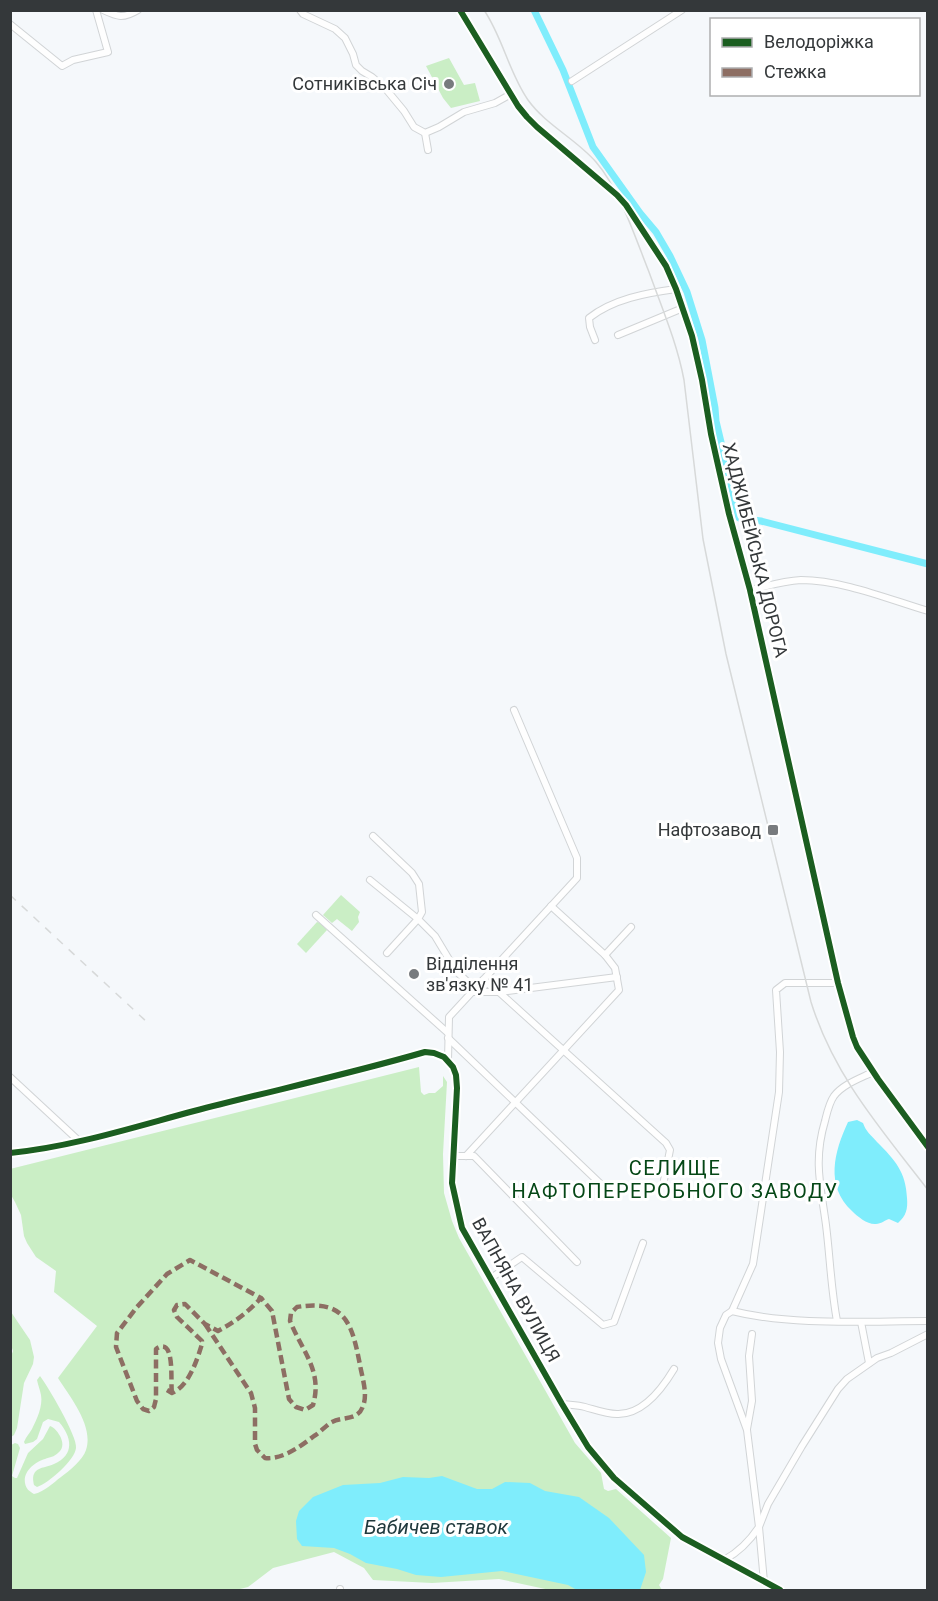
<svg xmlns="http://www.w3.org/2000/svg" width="938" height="1601" font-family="Roboto,sans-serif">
	<rect width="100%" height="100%" fill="#f5f8fb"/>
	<g fill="#caeec5">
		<polygon points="449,58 464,85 475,83 480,101 451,108 443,98 426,66"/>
		<polygon points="341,895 360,912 358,917 359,922 352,931 337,919 332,923 323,915"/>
		<polygon points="317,922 320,923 327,930 306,953 297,944"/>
		<path d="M419,1067L421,1092L424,1095L429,1093H435L443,1086V1076L447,1082L443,1154L444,1193L452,1221L459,1238L575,1443L601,1473L604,1489L608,1491L616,1489L671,1538L663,1579L659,1585L662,1590H550L499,1579L432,1583L373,1580L364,1568L334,1552L273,1568L248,1587L236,1590H11V1445L15,1443L18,1444L20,1448L12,1476L15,1478H17L28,1453L43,1439L50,1426C55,1428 57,1431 60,1436C63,1442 64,1448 58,1453C54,1457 50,1457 45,1459C35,1462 23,1471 25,1483C26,1489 29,1491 34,1494C44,1492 53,1483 61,1477C69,1471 83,1460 86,1450C94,1426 70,1397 58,1378L97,1326L54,1292L56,1271L36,1257L27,1243L24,1236L21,1215L15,1202L11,1195L10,1169Z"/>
		<polygon points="11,1312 30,1340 34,1357 33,1364 24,1383 17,1428 14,1435 11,1437 10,1359 13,1351 11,1345"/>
		<path d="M40,1376C47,1385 78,1437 76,1448C75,1460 49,1483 37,1487L34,1485C33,1480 32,1475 36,1471C40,1467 48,1467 54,1464C75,1455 72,1437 59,1422L48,1419L43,1422L37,1439L33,1442L25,1444L24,1442C26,1437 29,1434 32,1429C37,1419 43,1406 41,1395C40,1390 38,1385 37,1380Z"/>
	</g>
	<g fill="#7fedfc">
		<path d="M857,1120L863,1123C866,1132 871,1135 877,1142C895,1160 906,1172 907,1198C908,1209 906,1216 898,1223L889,1219C885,1220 881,1224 876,1224C868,1225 858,1217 852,1211C825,1186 834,1152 848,1122Z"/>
		<polygon points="442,1476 477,1489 492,1489 505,1482 530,1483 545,1491 579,1497 609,1518 644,1555 646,1572 640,1590 577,1590 568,1585 502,1571 441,1577 416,1575 397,1569 366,1563 350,1554 334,1548 302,1546 297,1539 296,1521 299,1511 313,1497 343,1485 380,1483 403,1477 429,1478"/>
	</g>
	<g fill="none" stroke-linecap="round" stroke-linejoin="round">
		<polyline stroke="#7fedfc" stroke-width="7" points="534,10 563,70 593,147 640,213 656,232 670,256 687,292 702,340 715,408 716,421 739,518 761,521 928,564"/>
		<defs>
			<g id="minor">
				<path d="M103,10C118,17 123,19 138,10"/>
				<polyline points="300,10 303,14 335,29 345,38 353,54 356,65 362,71 372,77 385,88 404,111 414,127 425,133 439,127 464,112 495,103 511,94"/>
				<polyline points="460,10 518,106 527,117 537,127 617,195 626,205 666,266 676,289 692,336 702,380 711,434 729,514 750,590 838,983 853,1037 857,1047 878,1079 928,1147"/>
				<polyline points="10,24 62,66 73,60 108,52 96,10"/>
				<polyline points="572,81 682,10"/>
				<polyline points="425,133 428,150"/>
				<polyline points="618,335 683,308"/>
				<path d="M595,340L590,327L589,318C613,299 646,293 676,289"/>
				<path d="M750,590C767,586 783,581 801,580C842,580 888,599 928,611"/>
				<polyline points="373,836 412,873 419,884 421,903 422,912 418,919 387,953"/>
				<polyline points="370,880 418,919 435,936 456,971 475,989"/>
				<polyline points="316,915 448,1033"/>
				<polyline points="605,955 631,927"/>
				<polyline points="483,980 499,992 666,1143 670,1150 664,1180"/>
				<polyline points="472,992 499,992 617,977"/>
				<polyline points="448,1038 608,1191"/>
				<polyline points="448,1060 449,1017 577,878 577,858 514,710"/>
				<polyline points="10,1077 79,1141"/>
				<path d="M10,1153C72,1147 134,1127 194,1111C271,1091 349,1074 425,1052L434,1053L444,1057L453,1067L456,1075L457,1088L452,1183L462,1228L562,1404L588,1447L614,1478L682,1537L780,1590"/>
				<polyline points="454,1156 474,1156 577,1262"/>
				<polyline points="466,1156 619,990 615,968 605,955 551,906"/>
				<polyline points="491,1278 522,1257 603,1325 614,1322 643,1243"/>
				<path d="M732,1311C791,1326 866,1321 928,1321"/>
				<path d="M837,1321C831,1289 830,1257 826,1225C821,1187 813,1161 825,1121C827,1113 829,1103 834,1096C843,1084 861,1078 873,1072"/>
				<polyline points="861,1322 869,1363"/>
				<path d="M562,1404C569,1405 578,1405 585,1407C596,1410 606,1414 617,1414C643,1415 662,1389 674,1369"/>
				<polyline points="747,1429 752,1401 749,1356 752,1334"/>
				<path d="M724,1560C739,1552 749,1542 759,1527L747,1430L721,1359L718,1343L720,1328L726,1315L732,1311L753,1264L779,1092L780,1052L776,990L785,983H838"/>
				<polyline points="764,1582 759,1527 768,1504 802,1446 838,1389 847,1379 877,1358 891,1353 928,1334"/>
				<polyline points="340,1590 340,1589"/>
			</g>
		</defs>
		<use href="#minor" stroke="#d1d4d6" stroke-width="8"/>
		<use href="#minor" stroke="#fefefe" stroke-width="6"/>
		<path stroke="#d7d9d9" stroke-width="1.5" d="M484,10C503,38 509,73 528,100C546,125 576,139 596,162C620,190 635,237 649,272C662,308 677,343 684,380L703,539L726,654L811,1002C834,1076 881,1129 928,1190"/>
		<polyline stroke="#d7d9d9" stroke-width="1.5" stroke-dasharray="8 8" stroke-linecap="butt" points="10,895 148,1023"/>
		<g stroke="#8d6e63" stroke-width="4.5" stroke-dasharray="9 4.5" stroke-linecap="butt">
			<path d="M205,1324L251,1393L255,1408V1444L257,1450L265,1458C282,1460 301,1446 314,1436C321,1432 326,1425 332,1422C344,1416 358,1421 363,1406C368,1394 362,1377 360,1365C352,1324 346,1299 297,1307L291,1313L290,1321C302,1351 323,1371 313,1405L305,1410L296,1407L289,1399L272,1311L261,1298"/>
			<path d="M167,1390L172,1393C189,1386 197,1360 202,1344V1341L177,1317L174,1310L177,1305L185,1304L205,1324L218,1331C236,1321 247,1313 261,1298L190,1260L167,1274L137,1307L117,1333L116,1347L137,1401L143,1409L149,1411L154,1407L156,1399V1349C176,1335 170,1383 172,1393"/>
		</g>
		<defs>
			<g id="cycleway">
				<polyline points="460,10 518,106 527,117 537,127 617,195 626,205 666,266 676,289 692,336 702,380 711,434 729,514 750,590 838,983 853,1037 857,1047 878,1079 928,1147"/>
				<path d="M10,1153C72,1147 134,1127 194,1111C271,1091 349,1074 425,1052L434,1053L444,1057L453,1067L456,1075L457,1088L452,1183L462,1228L562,1404L588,1447L614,1478L682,1537L780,1590"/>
			</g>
		</defs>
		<use href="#cycleway" stroke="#fff" stroke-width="10"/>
		<use href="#cycleway" stroke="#1b5e20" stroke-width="6"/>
	</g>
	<g fill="#787b7e" stroke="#fff" stroke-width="2">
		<circle cx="449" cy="84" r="6"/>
		<rect x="767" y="824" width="12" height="12" rx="3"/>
		<circle cx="414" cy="974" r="6"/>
	</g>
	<g text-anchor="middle" stroke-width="6" stroke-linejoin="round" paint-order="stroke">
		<g font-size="18" fill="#34383a" stroke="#fff" text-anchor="end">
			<text x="437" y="90">Сотниківська Січ</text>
			<text x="761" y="836">Нафтозавод</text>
			<text x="426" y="970" text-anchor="start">Відділення<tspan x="426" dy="21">зв'язку № 41</tspan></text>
		</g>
		<g font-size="18" fill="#34383a" stroke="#fff">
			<text transform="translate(755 550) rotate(76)" y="6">ХАДЖИБЕЙСЬКА ДОРОГА</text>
			<text transform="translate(516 1290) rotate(61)" y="6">ВАПНЯНА ВУЛИЦЯ</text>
		</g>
		<g font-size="20" letter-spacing="1.5" fill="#054716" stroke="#fff">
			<text x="675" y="1175">СЕЛИЩЕ<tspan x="675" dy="23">НАФТОПЕРЕРОБНОГО ЗАВОДУ</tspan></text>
		</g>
		<g font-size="20" font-style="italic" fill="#213a3e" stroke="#fff">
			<text x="436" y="1534">Бабичев ставок</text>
		</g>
	</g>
	<rect width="938" height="1601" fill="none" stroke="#34383a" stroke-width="24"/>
	<rect x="710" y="18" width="210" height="78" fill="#ffffff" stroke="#aeafb0" stroke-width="1.5"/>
	<rect x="722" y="38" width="30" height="9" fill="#1b5e20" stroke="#aeafb0" stroke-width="1.5"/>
	<text x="764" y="48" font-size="18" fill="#34383a">Велодоріжка</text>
	<rect x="722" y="68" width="30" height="9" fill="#8d6e63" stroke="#aeafb0" stroke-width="1.5"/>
	<text x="764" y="78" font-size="18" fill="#34383a">Стежка</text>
</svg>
